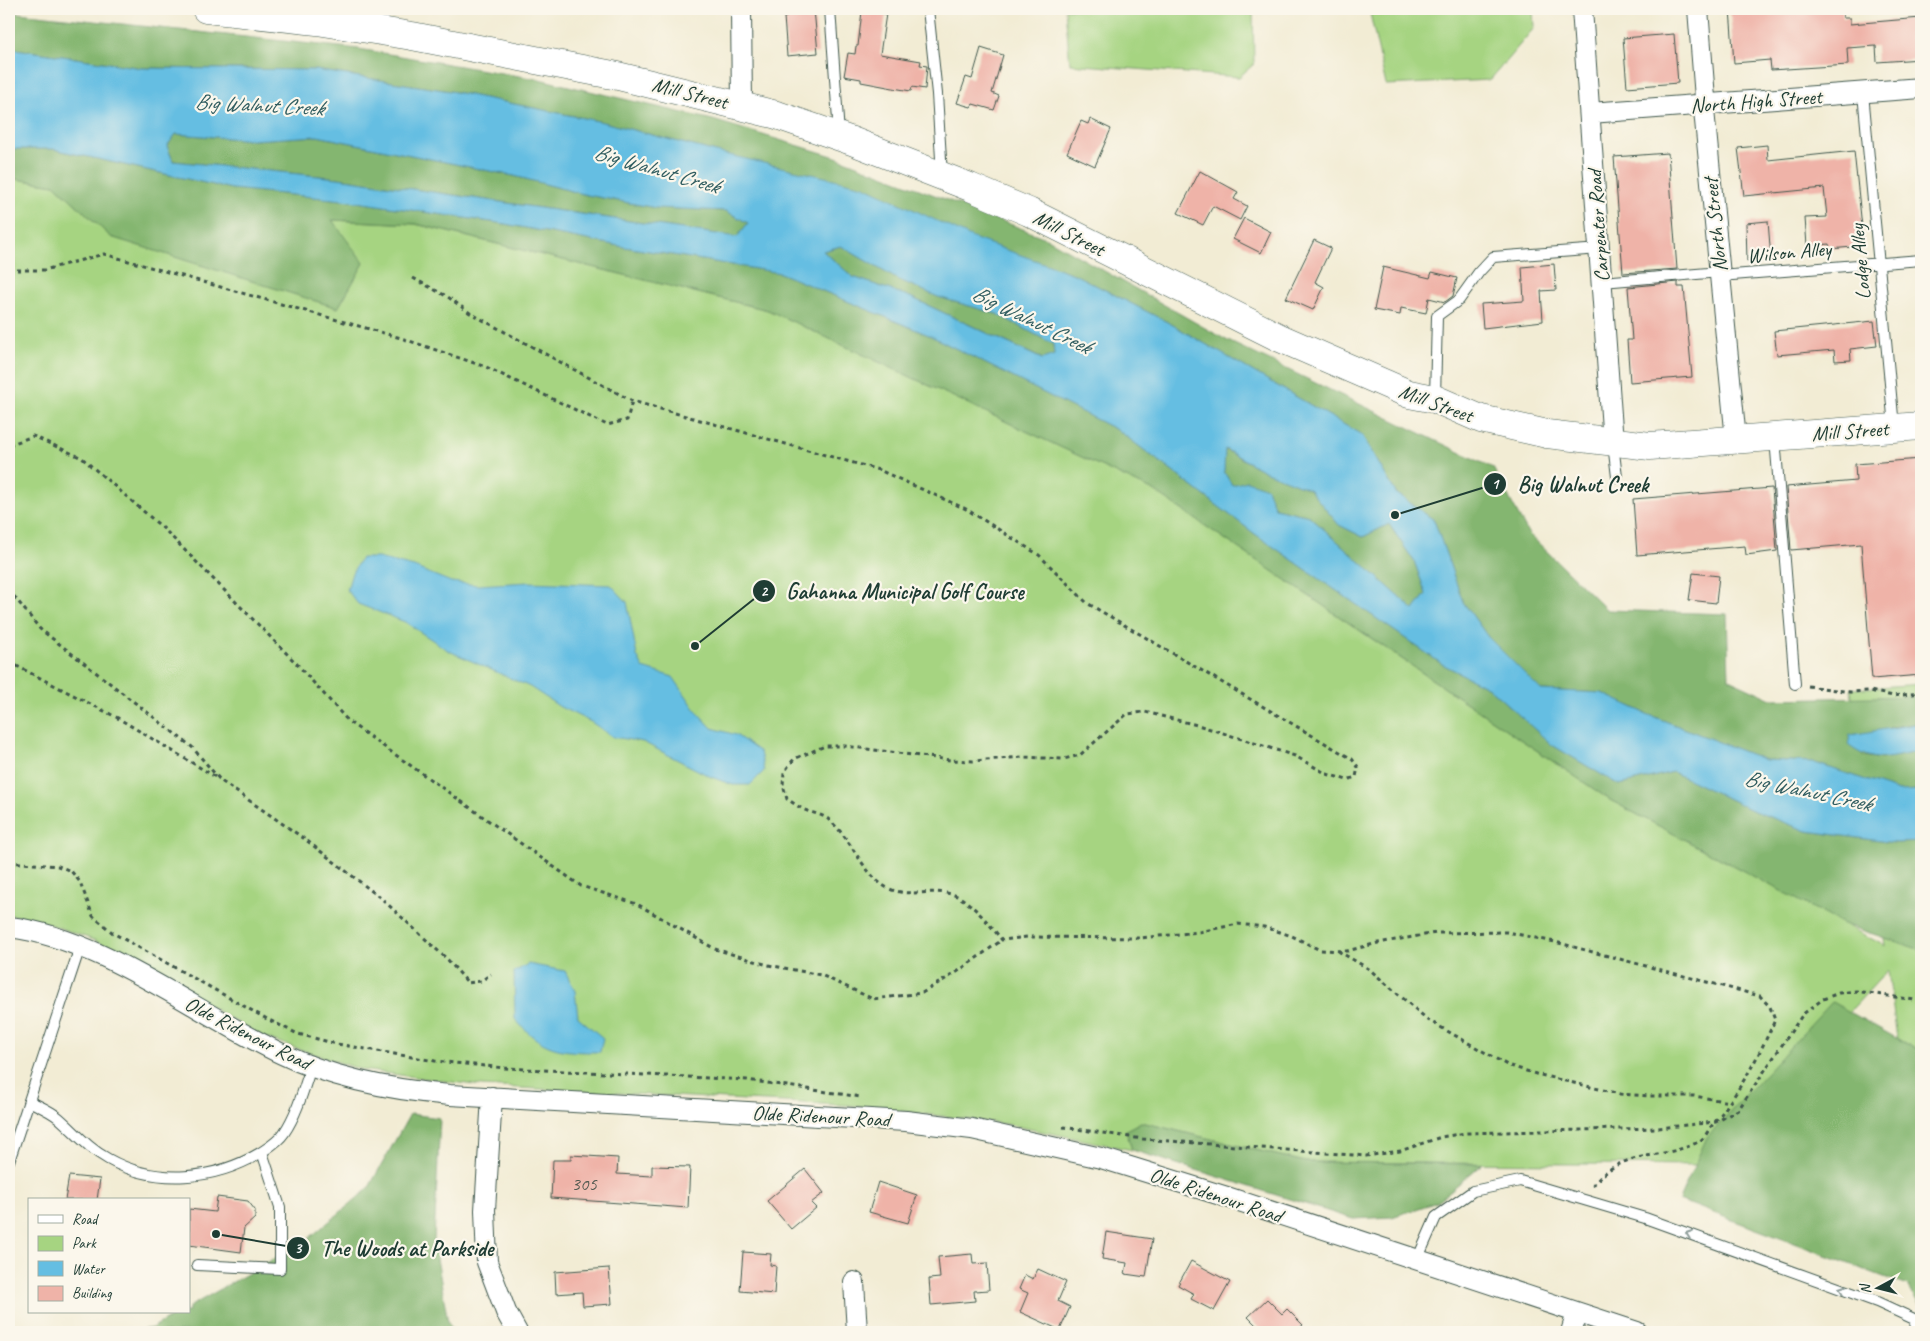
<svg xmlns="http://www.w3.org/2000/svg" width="1930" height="1341" font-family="Caveat,sans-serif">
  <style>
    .green { fill: #a6d481; stroke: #62885a }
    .forest { fill: #84b66f; stroke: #527a52 }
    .water { fill: #65bee2; stroke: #427e8b; fill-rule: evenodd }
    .building { fill: #efb3a8 }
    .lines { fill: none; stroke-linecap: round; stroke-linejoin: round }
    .lane-casing { stroke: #3f574c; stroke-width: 12 }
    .street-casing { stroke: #3f574c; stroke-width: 22 }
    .highway-casing { stroke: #3f574c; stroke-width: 29 }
    .path { stroke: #3f574c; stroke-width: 3; stroke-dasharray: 4 4; stroke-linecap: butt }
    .lane { stroke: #fff; stroke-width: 10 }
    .street { stroke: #fff; stroke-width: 20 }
    .highway { stroke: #fff; stroke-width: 28 }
    .oneway { stroke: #8f9e9a }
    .labels { text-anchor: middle; stroke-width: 4.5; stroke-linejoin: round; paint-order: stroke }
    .number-label { font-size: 19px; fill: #535a51 }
    .street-label { font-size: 21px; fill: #1f3d34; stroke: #fbf7ec }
    .water-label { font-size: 22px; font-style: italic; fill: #305d60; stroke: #fbf7ec }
    .leader { fill: none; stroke: #1f3d34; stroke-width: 2 }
    .callout-dot { fill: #1f3d34; stroke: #fbf7ec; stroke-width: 2 }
    .mark-label { font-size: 15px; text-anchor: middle; font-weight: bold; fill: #fff }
    .callout-label { font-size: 22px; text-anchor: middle; font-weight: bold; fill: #1f3d34; stroke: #fbf7ec; stroke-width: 4.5; stroke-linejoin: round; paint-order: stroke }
  </style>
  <rect width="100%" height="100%" fill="#fbf7ec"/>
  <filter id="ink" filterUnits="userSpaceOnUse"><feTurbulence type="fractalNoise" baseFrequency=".02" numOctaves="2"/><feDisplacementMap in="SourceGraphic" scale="10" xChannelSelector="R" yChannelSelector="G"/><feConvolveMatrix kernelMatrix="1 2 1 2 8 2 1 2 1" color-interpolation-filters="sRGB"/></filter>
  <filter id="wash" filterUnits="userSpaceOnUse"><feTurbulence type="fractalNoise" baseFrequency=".0096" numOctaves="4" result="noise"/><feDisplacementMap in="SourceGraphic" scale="20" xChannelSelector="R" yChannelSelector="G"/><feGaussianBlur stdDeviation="1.12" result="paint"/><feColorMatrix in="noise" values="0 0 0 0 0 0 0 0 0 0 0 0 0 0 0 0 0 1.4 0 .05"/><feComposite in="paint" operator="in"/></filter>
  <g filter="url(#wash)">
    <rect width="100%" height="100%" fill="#f2ecd4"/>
    <!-- green -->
    <path class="green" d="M1065 9H1253L1254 64 1239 77 1070 64Z
      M1369 9H1533L1534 28 1490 80 1386 85Z
      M9 178 55 185 111 237 338 308 364 263 331 220 415 224 768 310 1154 491 1610 800 1885 946 1851 689 1921 684V1221L1888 970 1708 1165 1305 1162 1141 1122 1126 1130 1132 1150 1005 1124 860 1106 482 1086 362 1070 263 1037 94 940 31 918 9 915Z"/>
    <!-- forest -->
    <path class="forest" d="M9 12 359 49 543 80 713 120 836 157 1046 238 1228 341 1493 468 1528 533 1607 610 1727 614 1729 679 1772 699 1921 696V723L1890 727 1862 756 1882 759 1921 751V790L1899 791 1812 762 1765 760 1647 714 1602 693 1541 690 1488 637 1463 602 1434 520 1396 493 1362 435 1171 324 1074 274 720 153 603 122 450 91 315 70 142 68 9 48Z
      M176 134 253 140 317 136 514 176 587 195 656 208 726 211 748 223 738 237 338 178 173 161 167 146Z
      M9 149H53L232 189 343 200 505 224 619 246 780 273 931 336 1119 431 1255 534 1442 664 1489 688 1552 745 1619 785 1673 772 1754 811 1807 831 1895 843 1921 842V950L1843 924 1610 800 1154 491 768 310 416 224 332 220 364 263 338 308 111 237 55 185 9 178Z
      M841 246 895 278 938 297 997 314 1053 344 1054 356 1043 359 908 296 853 277 823 251Z
      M1224 449 1264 471 1309 489 1339 525 1363 537 1389 524 1414 561 1426 594 1414 610 1309 516 1275 508 1232 485 1224 472Z
      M1832 1002 1921 1052V1308L1908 1286 1679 1200 1707 1137Z
      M410 1114 440 1118 434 1241 448 1322 454 1332H122L152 1328 179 1312H189V1307L307 1240 368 1189Z
      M1141 1122 1305 1162 1482 1164 1437 1202 1392 1217 1353 1219 1132 1150 1126 1130Z"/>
    <!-- water -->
    <path class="water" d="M9 48 142 68 315 70 450 91 603 122 720 153 864 186 973 238 1074 274 1171 324 1362 435 1396 493 1434 520 1463 602 1488 637 1541 690 1602 693 1647 714 1765 760 1812 762 1899 791 1921 790V842L1895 843 1807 831 1754 811 1673 772 1619 785 1552 745 1489 688 1442 664 1255 534 1119 431 931 336 780 273 619 246 505 224 343 200 232 189 53 149H9ZM176 134 253 140 317 136 514 176 587 195 656 208 726 211 748 223 737 237 338 178 173 161 167 146ZM841 246 895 278 938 297 997 314 1053 344 1054 355 1042 359 908 296 853 277 823 251ZM1225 449 1264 471 1309 489 1339 525 1363 537 1389 524 1414 561 1426 594 1414 610 1309 516 1275 508 1267 488 1247 481 1232 485 1224 472Z
      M361 558H378L414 567 451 582 478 585 529 582 611 585 627 602 637 656 643 668 673 677 698 713 712 728 736 735 760 752 764 771 750 785H733L711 777 643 742 613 737 591 722 560 707 530 687 449 651 405 622 358 604 347 590 352 573Z
      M1921 723V751C1891 757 1875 766 1848 745L1850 735Z
      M528 964 565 971 575 991 578 1017 603 1038 600 1052C559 1052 543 1051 515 1019L514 972Z"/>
    <g id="blocks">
      <!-- building -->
      <path class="building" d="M786 9H814L818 53 787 56 784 17H787Z
        M1730 9H1761V12L1842 9 1843 18H1850V24L1921 18V59L1877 62 1876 46 1847 48 1848 65 1771 70 1770 60 1734 63Z
        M862 11 886 14 880 54 921 61 920 65 927 66 925 89 912 87 911 91 893 88 861 82V79L844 76 848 53 855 54 856 46H858Z
        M1674 34 1678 83 1627 87 1623 38Z
        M981 48 1003 55 992 93 999 96 994 110 973 104 971 107 957 103 966 77 972 79Z
        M1090 119 1111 129 1095 166 1067 153 1081 121 1088 124Z
        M1767 145 1768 160 1854 151 1864 246 1830 249 1829 244 1807 246 1805 218 1827 217 1824 188 1744 196 1738 148Z
        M1668 153 1677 269 1623 273 1614 157Z
        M1200 171 1238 192 1234 199 1247 206 1240 220 1213 206 1203 225 1178 213Z
        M1244 218 1271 232 1261 253 1233 239Z
        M1768 221 1771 259 1747 261 1746 223Z
        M1314 240 1331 248 1315 282 1324 287 1313 310 1286 298Z
        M1554 264 1556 290 1541 291 1543 321 1483 328 1481 304 1524 301 1522 267Z
        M1383 267 1430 278 1432 272 1457 278 1453 296 1445 302 1429 298 1426 313 1401 308 1400 315 1374 310Z
        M1678 282V287H1684L1692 377 1630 382 1627 340H1632L1628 287Z
        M1874 321 1877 346 1850 349 1851 360 1835 361 1834 350 1777 355 1774 331Z
        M1921 459V675L1872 679 1861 544 1791 550 1786 487 1856 481 1855 464Z
        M1772 488 1777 551 1746 555 1745 546 1637 555 1633 499Z
        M1693 573 1719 576 1716 603 1689 600Z
        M571 1155 618 1158 617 1174 652 1176V1166L690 1167 688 1208 551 1198 553 1160H571Z
        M805 1169 824 1193 811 1203 816 1208 791 1229 767 1201Z
        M69 1176 100 1179 97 1200H65Z
        M878 1182 917 1195 908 1223 869 1212Z
        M217 1197 248 1201 255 1210V1218L244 1228 241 1252 189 1245V1209L215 1212Z
        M1106 1232 1152 1239 1146 1277 1125 1274 1127 1263 1102 1259Z
        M743 1252 771 1254 770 1265 776 1266 774 1294 740 1291Z
        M972 1254 973 1264 987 1263 989 1290 974 1291 975 1301 931 1305 929 1279 940 1278 938 1257Z
        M1191 1261 1230 1282 1214 1311 1191 1299 1194 1294 1178 1285Z
        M609 1268 612 1304 583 1306 582 1292 556 1294 555 1272Z
        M1038 1269 1066 1282 1058 1301 1070 1307 1060 1330 1020 1312 1028 1293 1019 1289 1025 1275 1033 1279Z
        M1267 1299 1282 1314 1287 1309 1303 1325 1295 1332H1263L1248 1317Z"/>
    </g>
  </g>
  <g filter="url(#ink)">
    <use href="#blocks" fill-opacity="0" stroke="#3f574c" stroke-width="1"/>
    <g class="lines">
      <defs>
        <path id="lane" d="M830 9 839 134
          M928 9 937 94 942 175
          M1863 93 1894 427
          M1720 276 1921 260
          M1602 282 1720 272
          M1435 398 1437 316 1459 300 1479 272 1493 257 1600 249
          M1775 438 1795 684
          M1613 444 1617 477
          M29 1101C39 1106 51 1111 59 1118 76 1133 88 1148 108 1159 156 1186 215 1180 260 1153 269 1147 278 1142 284 1133 297 1114 304 1088 311 1067
          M9 1161 80 947
          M1417 1260 1436 1217 1473 1191 1520 1181 1645 1218 1877 1302 1914 1319 1918 1332
          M197 1265 280 1269V1207L262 1152"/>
        <path id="street" d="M741 9 742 106
          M1582 9 1613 443
          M1698 9 1705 98 1704 110 1736 440
          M1590 113 1921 88
          M9 927C103 938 197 1014 282 1054 334 1079 392 1090 450 1095L906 1121 972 1129 1101 1158 1227 1197 1637 1332
          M492 1097 485 1210 487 1262 506 1312 517 1332
          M854 1282 857 1332
          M1571 1332 1577 1313"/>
        <path id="highway" d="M206 9 317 21 412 36 618 76 777 115 852 141 970 187 1029 212 1280 338 1409 394 1435 399 1481 419 1547 434 1650 446 1921 426"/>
      </defs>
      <!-- lane casing -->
      <use href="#lane" class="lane-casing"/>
      <!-- street casing -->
      <use href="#street" class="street-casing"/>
      <!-- highway casing -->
      <use href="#highway" class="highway-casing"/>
      <!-- path -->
      <path class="path" d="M9 270H44L104 254 401 338 486 367 607 425 627 420 632 401
        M413 278 448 297 470 313 632 401 879 470 966 509 1039 555 1087 603 1352 759 1358 767 1356 777 1347 780 1327 774 1295 756 1201 726 1145 712 1127 714 1080 755 1064 759 1023 757 973 761 950 760 845 746H825L794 759 784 772 783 785 787 799C792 802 797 806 803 809 811 813 821 814 828 819 850 837 859 866 881 884 905 902 935 885 959 897 976 907 990 925 1002 940L1027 937 1140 938 1199 932 1238 924 1264 927 1292 936 1320 950 1347 951 1378 943 1436 933 1507 932 1555 942 1760 996 1770 1007 1775 1020C1758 1058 1737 1096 1710 1128 1707 1133 1703 1140 1698 1142 1659 1162 1621 1147 1592 1187
        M9 445 33 436 82 458 164 529 296 663 349 722 581 886 637 904 715 949 768 965 821 975 873 999 922 993 957 972 1002 940
        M9 590 40 629 192 747 221 781 306 840 382 899 448 960 468 983 481 981 491 974
        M9 662 116 717 219 779
        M1808 686 1850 692 1870 691 1893 696 1921 693
        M9 862 58 866 71 871 80 882 93 916 113 933 267 1019 298 1034 337 1044 435 1061 505 1068 747 1080 861 1097
        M1338 951 1369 969 1428 1020 1507 1065 1536 1074 1620 1094 1650 1096H1694L1730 1102
        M1063 1127 1143 1139 1366 1156 1400 1151 1441 1137 1466 1133 1658 1128 1716 1122 1738 1110 1803 1014 1823 999 1839 993 1856 991 1921 1001"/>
      <!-- lane -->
      <use href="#lane" class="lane"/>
      <!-- street -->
      <use href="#street" class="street"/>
      <!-- highway -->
      <use href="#highway" class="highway"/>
    </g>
    <!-- one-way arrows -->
    <defs><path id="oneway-chevron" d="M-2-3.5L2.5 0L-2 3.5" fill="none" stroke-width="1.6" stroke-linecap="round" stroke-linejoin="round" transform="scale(1.25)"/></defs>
    <g class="oneway">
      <use href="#oneway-chevron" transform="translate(1689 1234) rotate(-160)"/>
      <use href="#oneway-chevron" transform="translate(1842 1289) rotate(-160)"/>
    </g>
  </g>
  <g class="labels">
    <!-- number labels -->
    <g class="number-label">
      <text x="584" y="1190">305</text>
    </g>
    <!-- street labels -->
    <g class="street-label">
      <text transform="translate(690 93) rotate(14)" y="7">Mill Street</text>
      <text transform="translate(1756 101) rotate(-4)" y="7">North High Street</text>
      <text transform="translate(1715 225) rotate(-96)" y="7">North Street</text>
      <text transform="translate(1598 226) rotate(-94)" y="7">Carpenter Road</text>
      <text transform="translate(1069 233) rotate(27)" y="7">Mill Street</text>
      <text transform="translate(1789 252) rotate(-5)" y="7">Wilson Alley</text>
      <text transform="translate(1860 262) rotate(-95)" y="7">Lodge Alley</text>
      <text transform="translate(1436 403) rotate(20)" y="7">Mill Street</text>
      <text transform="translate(1850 431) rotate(-4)" y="7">Mill Street</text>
      <text transform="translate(248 1033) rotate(27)" y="7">Olde Ridenour Road</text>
      <text transform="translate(821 1116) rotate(3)" y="7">Olde Ridenour Road</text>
      <text transform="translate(1216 1195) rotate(18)" y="7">Olde Ridenour Road</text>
    </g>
    <!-- water labels -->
    <g class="water-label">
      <text transform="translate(259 104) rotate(3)" y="8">Big Walnut Creek</text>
      <text transform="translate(657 168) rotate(16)" y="8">Big Walnut Creek</text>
      <text transform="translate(1032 319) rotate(26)" y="8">Big Walnut Creek</text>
      <text transform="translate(1808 790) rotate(12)" y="8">Big Walnut Creek</text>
    </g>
  </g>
  <!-- callouts -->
  <path class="leader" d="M1395 515L1495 484M695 646L764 591M216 1234L298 1248"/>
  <g class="callout-dot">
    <circle cx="1395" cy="515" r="5"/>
    <circle cx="695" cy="646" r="5"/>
    <circle cx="216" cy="1234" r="5"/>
    <circle cx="1495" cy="484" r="12"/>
    <circle cx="764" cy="591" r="12"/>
    <circle cx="298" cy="1248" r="12"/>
  </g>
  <g class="mark-label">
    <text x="1495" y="489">1</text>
    <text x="764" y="596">2</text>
    <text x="298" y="1253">3</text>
  </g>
  <g class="callout-label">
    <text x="1583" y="492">Big Walnut Creek</text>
    <text x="905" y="599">Gahanna Municipal Golf Course</text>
    <text x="407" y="1256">The Woods at Parkside</text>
  </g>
  <!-- margin -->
  <rect width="1930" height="1341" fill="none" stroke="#fbf7ec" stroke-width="30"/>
  <!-- legend -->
  <rect x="28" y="1198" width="162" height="115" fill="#fbf7ec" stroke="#a3ada2"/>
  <rect x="38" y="1215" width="25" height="8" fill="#ffffff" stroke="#a3ada2"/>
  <text x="72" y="1224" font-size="15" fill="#1f3d34">Road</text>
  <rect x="38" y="1236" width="25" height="15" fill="#a6d481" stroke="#a3ada2"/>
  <text x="72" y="1248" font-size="15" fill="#1f3d34">Park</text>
  <rect x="38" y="1261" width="25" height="15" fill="#65bee2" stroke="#a3ada2"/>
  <text x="72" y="1274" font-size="15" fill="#1f3d34">Water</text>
  <rect x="38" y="1286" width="25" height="15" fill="#efb3a8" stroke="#a3ada2"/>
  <text x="72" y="1298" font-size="15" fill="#1f3d34">Building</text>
  <!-- north arrow -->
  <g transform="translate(1878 1288) rotate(263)" stroke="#fbf7ec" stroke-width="4" paint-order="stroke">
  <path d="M0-4L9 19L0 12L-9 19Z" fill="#1f3d34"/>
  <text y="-8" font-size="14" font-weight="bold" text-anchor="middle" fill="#1f3d34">N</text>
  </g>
</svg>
